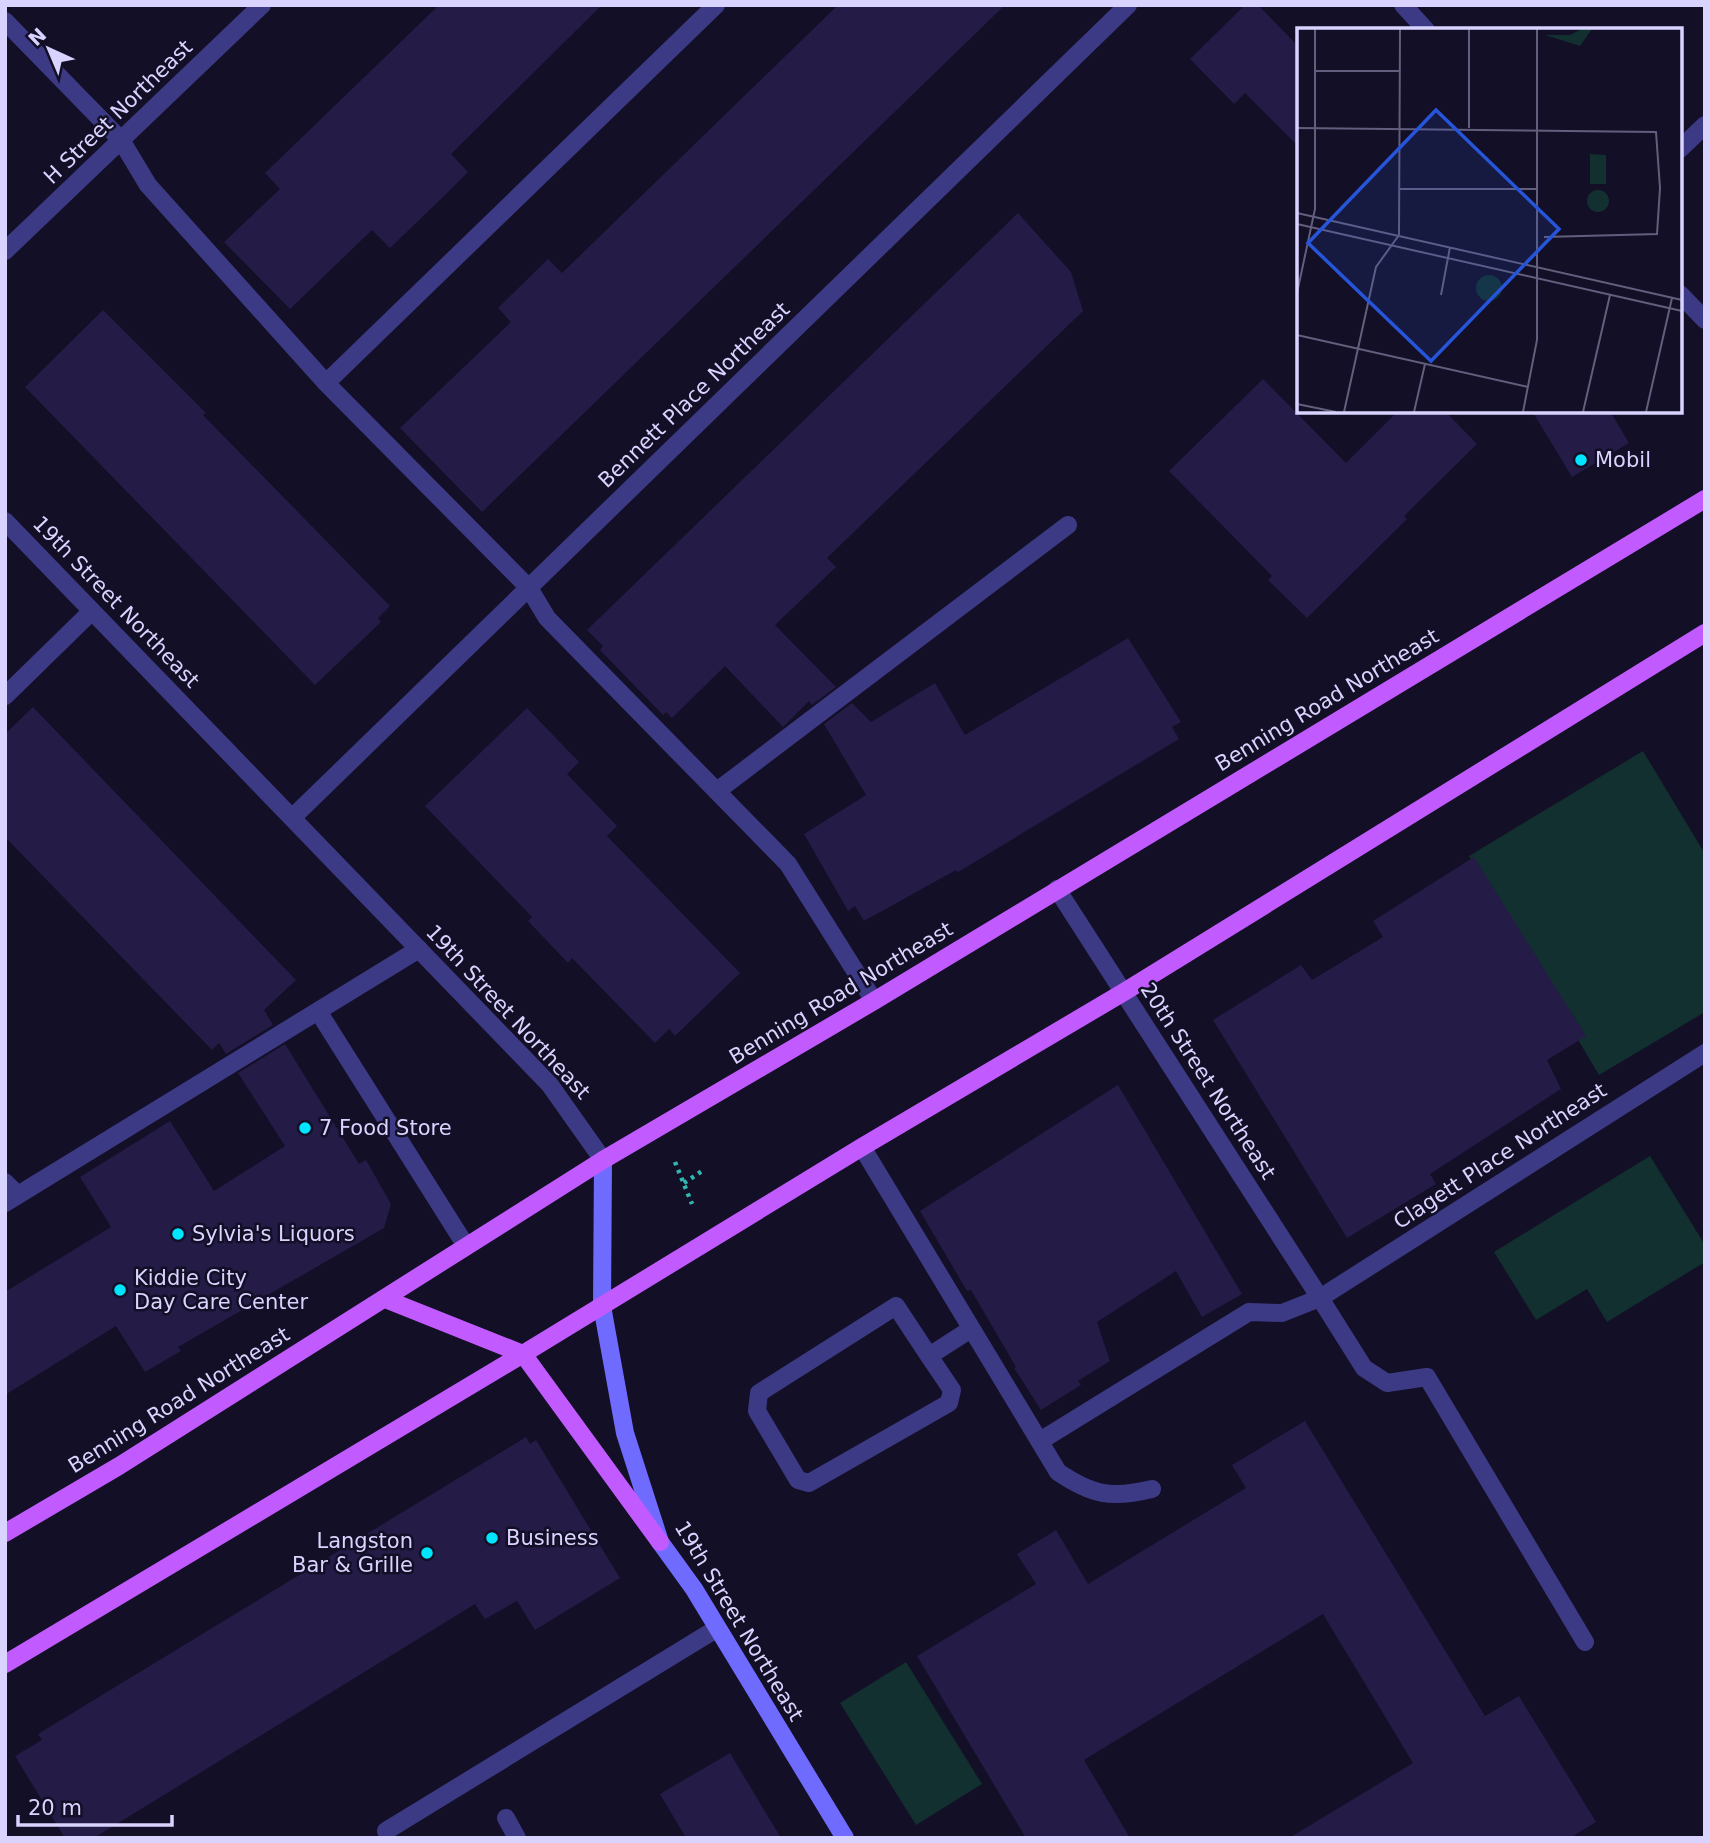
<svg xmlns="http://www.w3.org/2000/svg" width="1710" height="1843" font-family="'DejaVu Sans',sans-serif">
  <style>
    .green { fill: #12302f }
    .building { fill: #241b47 }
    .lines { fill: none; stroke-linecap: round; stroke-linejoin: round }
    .path { stroke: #2fb8b0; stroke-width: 4.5; stroke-dasharray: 3.5 5; stroke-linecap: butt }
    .lane { stroke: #3d3a85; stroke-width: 18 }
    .street { stroke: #3d3a85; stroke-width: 18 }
    .secondary { stroke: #6f6bff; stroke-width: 18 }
    .primary { stroke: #c25bff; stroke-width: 18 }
    .poi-dot { fill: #00e5ff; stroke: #130f26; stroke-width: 2.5 }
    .labels { text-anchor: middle; stroke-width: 5; stroke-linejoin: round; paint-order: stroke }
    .street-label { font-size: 21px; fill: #d9d4ff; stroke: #130f26 }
    .poi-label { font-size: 21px; fill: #d9d4ff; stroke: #130f26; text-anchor: start }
    .inset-road { fill: none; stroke: #625e7d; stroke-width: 2 }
    .view { fill: #2655da; fill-opacity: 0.15; stroke: #2655da; stroke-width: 3.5 }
    .inset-edge { fill: none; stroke: #d9d4ff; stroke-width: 3.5 }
  </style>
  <rect width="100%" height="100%" fill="#130f26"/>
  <!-- green -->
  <path class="green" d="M1643 751 1705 854V1012L1599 1075 1469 856Z
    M1650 1156 1705 1245V1262L1607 1322 1587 1289 1536 1320 1494 1252Z
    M906 1662 982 1784 916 1825 840 1703Z"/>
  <!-- building -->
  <path class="building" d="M439 5H602L451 154 468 172 441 199 390 248 372 230 290 309 224 242 280 189 265 173Z
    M838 5H1005L482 512 400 428 511 322 498 308 548 259 562 273Z
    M1245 5H1258L1299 47V147L1245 93 1234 104 1190 59Z
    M1018 213 1071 272 1083 311 827 558 836 567 775 625 836 687 812 705 809 701 783 727 725 666 672 718 666 712 663 715 600 650 603 646 587 630Z
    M103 310 206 413 203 415 390 606 378 618 381 622 315 685 25 387Z
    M1263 379 1346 463 1398 411H1445L1477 444 1404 516 1407 519 1307 618 1268 580 1272 576 1169 471Z
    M1532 411H1610L1629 443 1572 477Z
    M1128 638 1181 722 1172 727 1179 739 958 872 956 870 864 921 855 906 848 911 804 834 866 795 824 724 852 703 871 722 935 683 965 735Z
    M33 707 296 980 264 1010 273 1025 226 1054 219 1043 212 1050 5 837V734Z
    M527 708 579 762 567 774 617 826 607 836 740 973 675 1036 669 1029 655 1043 572 958 568 963 528 921 532 917 425 806Z
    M1474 857 1586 1036 1547 1060 1561 1089 1430 1174 1436 1184 1347 1238 1213 1020 1301 965 1312 980 1383 937 1373 921Z
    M285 1044 359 1164 366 1160 391 1204 384 1228 178 1347 181 1351 145 1372 116 1326 5 1395V1292L111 1227 80 1177 170 1121 214 1191 285 1146 238 1073Z
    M1118 1085 1242 1294 1202 1317 1176 1271 1097 1322 1110 1361 1078 1381 1081 1385 1041 1410 1014 1368 1016 1367 971 1290 967 1291 920 1211Z
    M1305 1421 1485 1716 1519 1696 1596 1822 1570 1838H1289L1413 1763 1323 1614 1084 1760 1130 1838H1026L917 1656 1036 1584 1017 1554 1056 1530 1088 1584 1246 1488 1232 1465Z
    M526 1437 530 1444 536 1440 620 1578 535 1630 517 1601 485 1619 475 1604 94 1838H65L15 1756 42 1740 38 1734Z
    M730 1753 781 1838H686L660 1794Z"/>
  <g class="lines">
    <!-- path -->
    <path class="path" d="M675 1162 692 1204
      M684 1183 705 1169"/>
    <!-- lane -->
    <path class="lane" d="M5 21 121 140 148 185 326 383 529 588 547 618 788 864 874 1001
      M326 383 716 5
      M5 696 92 611
      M717 791 1068 525
      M318 1011 466 1246
      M862 1147 1058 1472C1092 1495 1111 1499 1152 1489
      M5 1182 18 1195
      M5 1203 419 949
      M1320 1298 1364 1368 1387 1383 1427 1377 1585 1642
      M929 1356 896 1306 759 1393 757 1411 798 1480 809 1483 949 1403 952 1390 929 1356 971 1329
      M1040 1441 1249 1312 1282 1313 1320 1298 1705 1053
      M506 1818 517 1838
      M386 1831 716 1629"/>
    <!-- street -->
    <path class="street" d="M1403 5 1426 30
      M1680 149 1705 125
      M5 251 262 5
      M1680 294 1705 320
      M5 521 550 1085 603 1160
      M293 817 1128 5
      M1057 889 1320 1298"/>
    <!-- secondary -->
    <path class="secondary" d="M603 1160 602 1306 625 1433 660 1542 694 1589 845 1838"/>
    <!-- primary -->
    <path class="primary" d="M385 1299 523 1354 660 1542
      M5 1533 119 1466 603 1160 874 1001 1705 499
      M5 1664 523 1354 862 1147 1124 992 1705 633"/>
  </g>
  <!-- markers -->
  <g class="poi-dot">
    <circle cx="1581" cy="460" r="7"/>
    <circle cx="305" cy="1128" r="7"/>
    <circle cx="178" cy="1234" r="7"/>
    <circle cx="120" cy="1290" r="7"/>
    <circle cx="492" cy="1538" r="7"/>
    <circle cx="427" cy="1553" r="7"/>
  </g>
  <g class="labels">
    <!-- street labels -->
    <g class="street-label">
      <text transform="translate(118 112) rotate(-44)" y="7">H Street Northeast</text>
      <text transform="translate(694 395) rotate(-44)" y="7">Bennett Place Northeast</text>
      <text transform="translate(116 602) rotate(46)" y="7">19th Street Northeast</text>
      <text transform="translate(1327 700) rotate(-31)" y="7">Benning Road Northeast</text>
      <text transform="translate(841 993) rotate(-31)" y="7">Benning Road Northeast</text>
      <text transform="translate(508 1012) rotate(47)" y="7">19th Street Northeast</text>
      <text transform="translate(1208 1081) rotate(57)" y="7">20th Street Northeast</text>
      <text transform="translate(1500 1156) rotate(-33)" y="7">Clagett Place Northeast</text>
      <text transform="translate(179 1400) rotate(-32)" y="7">Benning Road Northeast</text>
      <text transform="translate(739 1621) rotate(59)" y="7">19th Street Northeast</text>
    </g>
    <!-- poi labels -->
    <g class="poi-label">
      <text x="1595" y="467">Mobil</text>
      <text x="319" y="1135">7 Food Store</text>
      <text x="192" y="1241">Sylvia's Liquors</text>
      <text x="134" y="1285">Kiddie City<tspan x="134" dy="24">Day Care Center</tspan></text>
      <text x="506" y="1545">Business</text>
      <text x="413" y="1548" text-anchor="end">Langston<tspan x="413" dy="24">Bar &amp; Grille</tspan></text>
    </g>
  </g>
  <!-- overview -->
  <g transform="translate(1297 28)">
    <rect width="385" height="385" fill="#130f26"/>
    <path d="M285 1H295L283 18 248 7H273ZM293 126 309 127V156H293ZM290 173a11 11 0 1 1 22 0a11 11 0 1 1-22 0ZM179 260a13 13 0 1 1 26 0a13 13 0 1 1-26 0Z" fill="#12302f"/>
    <path class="inset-road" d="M18 43H103M0 100 359 104 363 160 360 206 247 209M172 100V1M103 161H240M0 185 385 272M0 196 385 283M102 207 103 1M0 265 18 181V1M144 267 153 219M0 307 231 359M0 376 39 384M47 384 79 239 102 207M117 384 128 336M226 384 240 312V1M286 384 313 267M349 384 375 270"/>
    <path class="view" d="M139 82 262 201 134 333 11 215Z"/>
    <rect width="385" height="385" class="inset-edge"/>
  </g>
  <!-- border -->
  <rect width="1710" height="1843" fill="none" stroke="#d9d4ff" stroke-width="14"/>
  <!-- north arrow -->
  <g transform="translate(49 49) rotate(316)" stroke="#130f26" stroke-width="5" paint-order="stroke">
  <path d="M0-5L12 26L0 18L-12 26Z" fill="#d9d4ff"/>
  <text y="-10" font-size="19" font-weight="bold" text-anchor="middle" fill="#d9d4ff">N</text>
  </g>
  <!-- scale -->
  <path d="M18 1815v10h154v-10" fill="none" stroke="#d9d4ff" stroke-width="3.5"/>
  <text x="28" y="1815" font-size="21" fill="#d9d4ff" stroke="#130f26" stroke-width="5" paint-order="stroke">20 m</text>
</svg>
